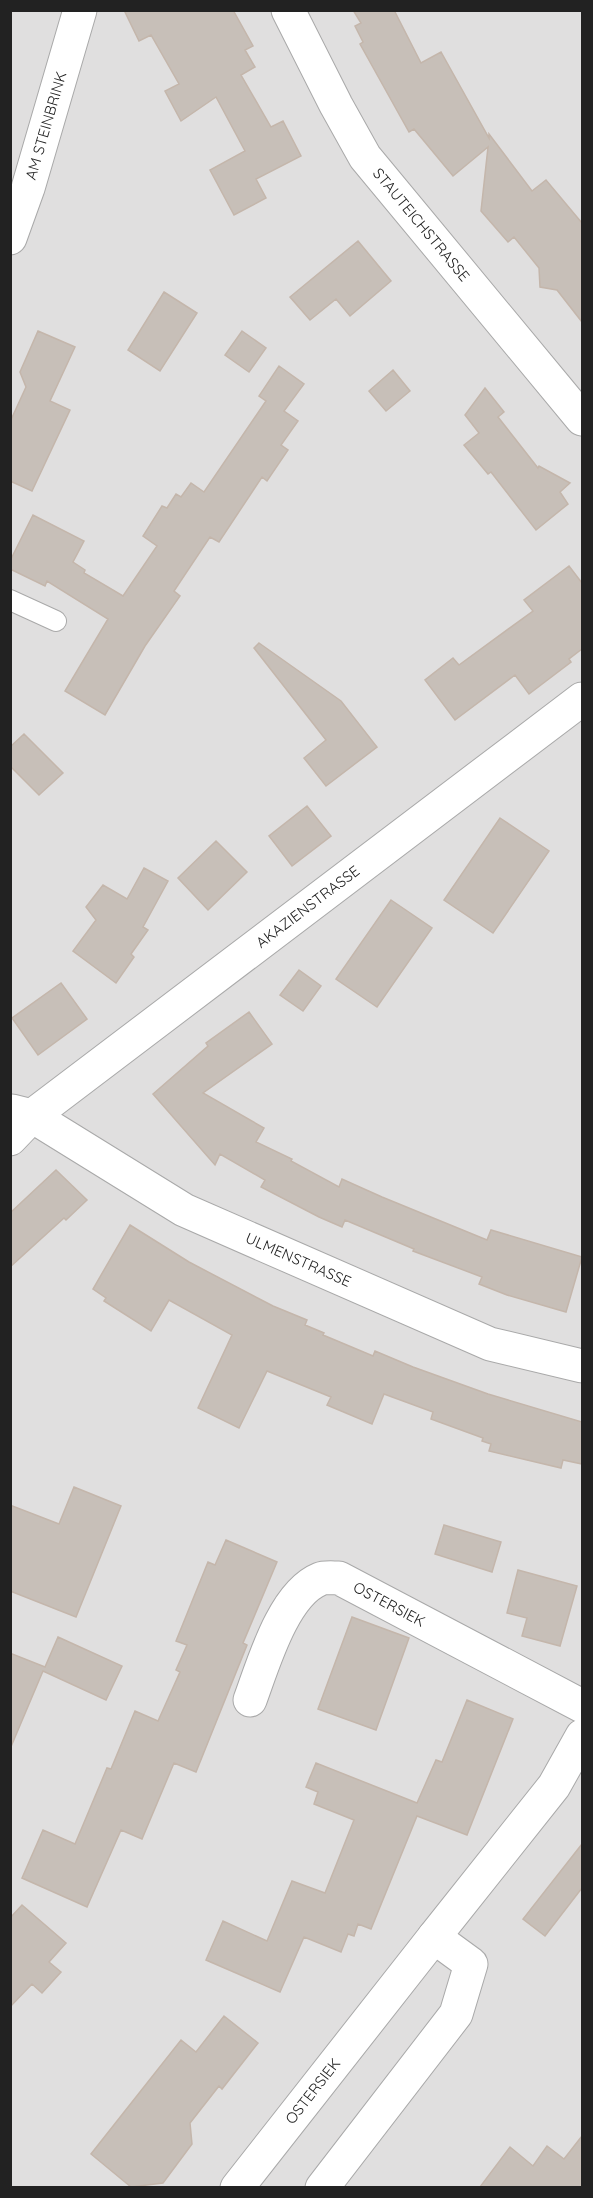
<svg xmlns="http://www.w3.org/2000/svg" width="593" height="2198" font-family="Quicksand,sans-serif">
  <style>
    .residential { fill: #e0dfdf }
    .building { fill: #c7bfb8; stroke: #c4b6ab; stroke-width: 1.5 }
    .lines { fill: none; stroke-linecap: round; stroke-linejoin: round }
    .lane-casing { stroke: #a9a9a9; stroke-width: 22 }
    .street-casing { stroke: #a9a9a9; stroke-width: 35 }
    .lane { stroke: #fff; stroke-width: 20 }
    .street { stroke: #fff; stroke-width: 33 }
    .labels { text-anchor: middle; stroke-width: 4.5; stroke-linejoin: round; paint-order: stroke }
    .street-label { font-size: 15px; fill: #222; stroke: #fff }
  </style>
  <rect width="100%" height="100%" fill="#f2efe9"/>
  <!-- residential -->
  <path class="residential" d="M11 11H582V2187H11Z"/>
  <!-- building -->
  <path class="building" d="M124 10H233L253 46 245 50 255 67 241 75 271 127 283 121 301 156 256 179 266 198 234 215 210 170 245 151 216 97 181 121 165 91 179 84 151 35 139 41Z
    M353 10H394L421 63 441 52 489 138V134L532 191 546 180 582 223V322L557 290 540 287 539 268 514 237 508 242 481 211 488 147 453 176 414 129 409 132 360 44 363 42 355 26 361 23Z
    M358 241 391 281 350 316 336 299 310 320 290 297Z
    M164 292 197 313 160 371 128 350Z
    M38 331 75 347 50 401 70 410 32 491 10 481V422L26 387 20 372Z
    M242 331 266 348 249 372 225 355Z
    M279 366 304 384 284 411 298 421 281 445 288 450 267 481 262 477 219 542 210 537 174 591 180 596 145 646 105 715 65 691 108 619 47 581 45 586 10 569V561L33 515 84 541 73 562 85 570 84 573 123 596 157 546 143 536 162 506 167 508 176 494 181 497 191 483 204 492 266 401 259 396Z
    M393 370 410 391 386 411 369 391Z
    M485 388 504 412 498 417 538 468 539 466 570 483 560 492 568 504 536 530 491 472 488 474 464 445 479 433 465 415Z
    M569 566 582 583V649L569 659 571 662 529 694 515 675 455 720 425 680 453 658 459 665 533 611 524 600Z
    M259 643 341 701 377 747 326 786 304 758 326 740 254 648Z
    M24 734 63 773 39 795 10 766V747Z
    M307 806 331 836 292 866 269 836Z
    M500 818 549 851 493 933 444 900Z
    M216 841 247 872 208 910 178 878Z
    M144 868 168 881 143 927 148 930 131 954 134 957 116 983 73 951 96 920 86 907 103 885 127 899Z
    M391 900 432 928 377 1007 336 979Z
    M299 970 321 986 303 1011 280 995Z
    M61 983 87 1019 38 1055 12 1018Z
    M249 1012 272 1044 203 1093 264 1128 256 1142 292 1159 291 1161 339 1187 342 1179 382 1197 487 1240 491 1230 582 1257 566 1312 507 1295 479 1284 482 1277 413 1251 414 1249 345 1220 342 1227 319 1217 261 1187 265 1180 220 1154 215 1165 153 1094 208 1046 206 1043Z
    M56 1170 87 1200 66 1220 64 1218 10 1267V1213Z
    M130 1225 189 1262 273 1306 307 1320 305 1325 324 1333 323 1335 373 1356 375 1351 413 1367 488 1394 582 1422V1464L563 1460 561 1468 489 1451 491 1444 482 1441 483 1438 431 1419 433 1412 384 1394 372 1424 327 1405 331 1397 267 1371 239 1428 198 1408 232 1335 169 1300 151 1331 104 1301 106 1298 93 1289Z
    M74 1487 121 1506 76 1617 10 1591V1505L59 1524Z
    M444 1525 501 1542 492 1572 435 1554Z
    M226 1540 277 1562 243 1643 247 1645 196 1772 174 1763 142 1839 121 1830 87 1907 22 1878 43 1830 75 1844 107 1768 111 1769 135 1711 158 1721 180 1672 176 1670 187 1645 176 1641 208 1562 215 1565Z
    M518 1570 577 1586 560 1646 522 1636 527 1618 507 1613Z
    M352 1617 409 1638 376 1730 318 1709Z
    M58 1637 122 1666 106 1700 43 1671 10 1749V1653L45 1667Z
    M467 1700 513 1719 467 1835 417 1816 371 1929 358 1924 354 1936 348 1934 341 1952 304 1937 280 1992 206 1960 223 1921 267 1941 292 1881 325 1893 354 1820 314 1804 318 1792 306 1787 316 1763 417 1803 436 1760 442 1762Z
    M582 1844V1888L545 1936 523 1919Z
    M22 1905 66 1943 49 1962 61 1972 42 1993 32 1984 10 2007V1918Z
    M224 2016 258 2043 222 2089 219 2086 190 2123 192 2144 163 2183 131 2187 91 2154 181 2040 196 2052Z
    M582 2136V2187H480L510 2147 533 2166 547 2146 564 2159Z"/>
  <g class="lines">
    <defs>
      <path id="lane" d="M10 600 56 621"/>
      <g id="street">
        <path id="s1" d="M288 10 336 105 365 157 582 419"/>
        <path id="s2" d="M10 238 28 188 80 10"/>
        <path id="s3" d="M12 1111 32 1116 184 1210 490 1344 582 1366"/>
        <path id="s4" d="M10 1139 32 1116 582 699"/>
        <path id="s5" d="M250 1700C263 1665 283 1594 320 1579 325 1577 333 1578 339 1578L582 1706"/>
        <path d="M434 1937 554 1786 582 1736"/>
        <path id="s6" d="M237 2188 434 1937 471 1964 456 2014 322 2188"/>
      </g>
    </defs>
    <!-- lane casing -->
    <use href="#lane" class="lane-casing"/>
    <!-- street casing -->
    <use href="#street" class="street-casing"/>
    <!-- lane -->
    <use href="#lane" class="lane"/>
    <!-- street -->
    <use href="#street" class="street"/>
  </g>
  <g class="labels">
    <!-- street labels -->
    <g class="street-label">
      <text dy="5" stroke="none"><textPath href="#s2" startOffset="118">AM STEINBRINK</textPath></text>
      <text dy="5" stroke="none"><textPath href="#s1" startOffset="254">STAUTEICHSTRASSE</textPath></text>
      <text dy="5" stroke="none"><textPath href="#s4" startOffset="378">AKAZIENSTRASSE</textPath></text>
      <text dy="5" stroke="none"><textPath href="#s3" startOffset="324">ULMENSTRASSE</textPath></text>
      <text dy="5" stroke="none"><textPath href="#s5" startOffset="219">OSTERSIEK</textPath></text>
      <text dy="5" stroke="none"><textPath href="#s6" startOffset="123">OSTERSIEK</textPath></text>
    </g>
  </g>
  <!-- border -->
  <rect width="593" height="2198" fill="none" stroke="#222222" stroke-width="24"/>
</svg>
